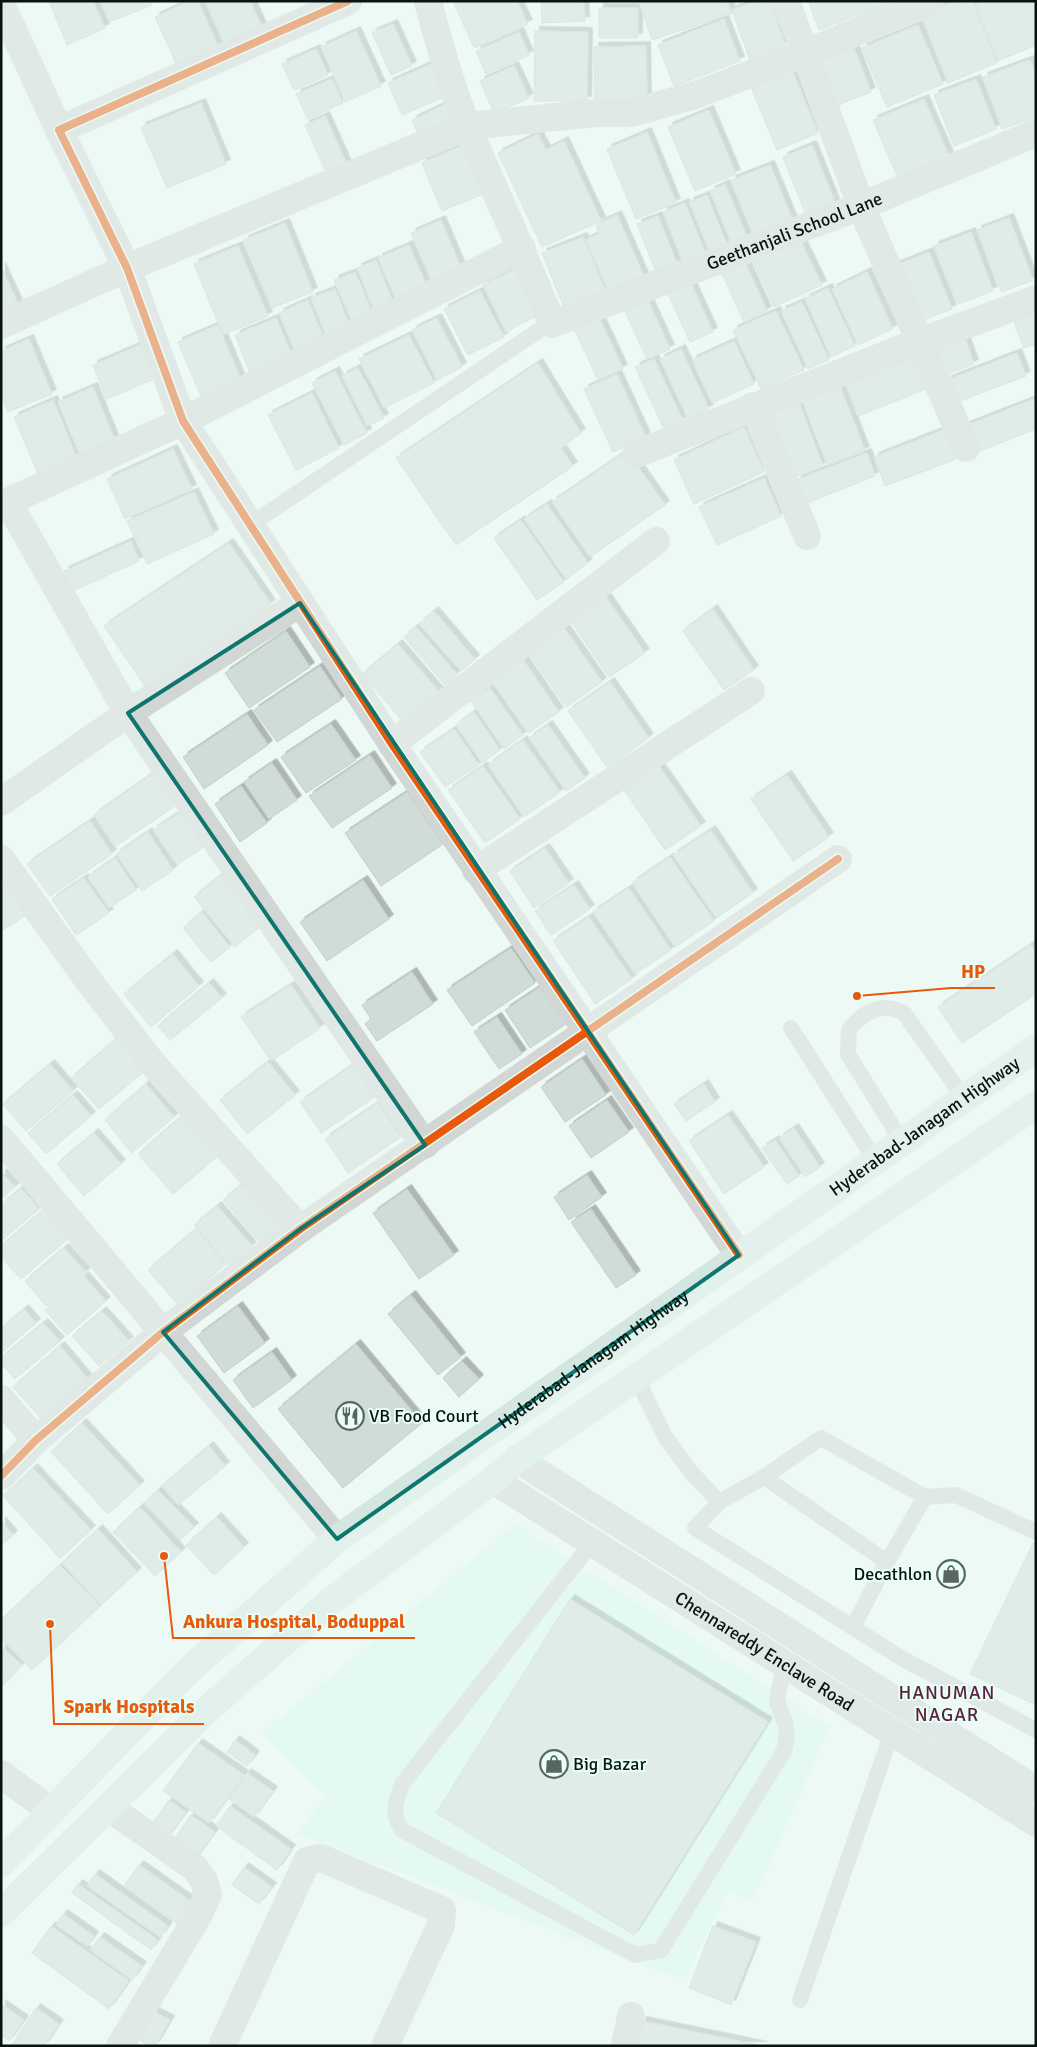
<svg xmlns="http://www.w3.org/2000/svg" width="1037" height="2047" font-family="Signika,sans-serif">
  <style>
    .built { fill: #d9faed }
    .building { fill: #d0dcd7; stroke: #c2cfca; filter: url(#shadow) }
    .lines { fill: none; stroke-linecap: round; stroke-linejoin: round }
    .lane { stroke: #d2d6d4; stroke-width: 16 }
    .street { stroke: #d2d6d4; stroke-width: 28 }
    .highway { stroke: #d4e6e0; stroke-width: 28 }
    .cycleway-casing { stroke: #e7fff5; stroke-width: 11 }
    .cycleway { stroke: #e8590c; stroke-width: 8 }
    .marked { fill: none; stroke: #0f766e; stroke-width: 4; stroke-linejoin: round }
    .labels { text-anchor: middle; stroke-width: 4; stroke-linejoin: round; paint-order: stroke }
    .street-label { font-size: 18px; fill: #071510; stroke: #e7fff5 }
    .poi-label { font-size: 18px; fill: #071510; stroke: #e7fff5; text-anchor: start }
    .neighbourhood-label { font-size: 19px; letter-spacing: 1px; fill: #5d1e41; stroke: #e7fff5 }
    .leader { fill: none; stroke: #e8590c; stroke-width: 2 }
    .callout-dot { fill: #e8590c; stroke: #e7fff5; stroke-width: 2 }
    .callout-label { font-size: 19px; text-anchor: middle; font-weight: bold; fill: #e8590c; stroke: #e7fff5; stroke-width: 4; stroke-linejoin: round; paint-order: stroke }
  </style>
  <defs>
    <filter id="shadow"><feDropShadow dx="4.5" dy="-4.5" stdDeviation="0" flood-color="#0004"/></filter>
  </defs>
  <rect width="100%" height="100%" fill="#edf9f4"/>
  <!-- built -->
  <path class="built" d="M515 1524 830 1727 753 1900 729 1892 683 1980 298 1834 325 1796 262 1733Z"/>
  <!-- building -->
  <path class="building" d="M49 1H93L105 28 67 45Z
    M101 1H150L152 5 110 22Z
    M189 1H198L221 53 180 72 155 17Z
    M206 1H250L265 33 227 49Z
    M453 1H517L528 24 474 48Z
    M541 1H584L585 21 542 23Z
    M639 1H727L732 13 652 40Z
    M758 1H771L785 46 750 60 732 10Z
    M808 1H888V3L819 30Z
    M955 1H973L997 63 948 83 921 15Z
    M983 1H1036V45L998 61 975 5Z
    M599 8H638V38H599Z
    M724 19 740 61 674 86 658 45Z
    M393 24 412 66 391 75 372 33Z
    M918 25 943 84 887 107 862 48Z
    M356 31 381 86 345 102 321 47Z
    M535 31 588 32 587 101H534Z
    M519 32 529 55 486 74 476 51Z
    M646 46 647 103 595 104 594 47Z
    M854 48 871 92 833 107 816 62Z
    M316 49 328 75 294 90 282 64Z
    M1030 60 1036 76V117L1002 129 983 77Z
    M433 63 447 96 402 115 388 83Z
    M514 66 529 98 494 113 480 81Z
    M791 68 818 133 777 150 750 85Z
    M332 79 343 103 308 119 296 94Z
    M976 79 996 129 954 146 934 95Z
    M924 99 949 156 898 178 873 120Z
    M450 102 460 126 422 143 412 120Z
    M201 103 226 164 167 188 141 127Z
    M709 110 736 174 695 191 668 127Z
    M325 116 348 167 328 176 305 125Z
    M647 132 676 203 636 219 607 149Z
    M538 134 546 150 564 141 601 221 542 247 498 153Z
    M466 144 486 193 442 211 422 163Z
    M812 145 836 205 807 217 783 157Z
    M770 165 793 221 755 237 731 180Z
    M725 184 748 239 732 245 710 191Z
    M707 195 728 247 711 255 689 202Z
    M685 203 707 256 684 265 663 212Z
    M617 215 645 279 610 294 586 240 599 234 596 225Z
    M658 216 679 269 658 277 637 224Z
    M1009 218 1033 280 1002 292 977 230Z
    M441 220 462 270 432 282 411 233Z
    M285 223 313 292 272 308 244 240Z
    M971 232 993 291 958 304 934 246Z
    M797 233 822 285 774 307 750 255Z
    M583 237 609 299 567 315 542 253Z
    M409 245 428 289 397 302 378 258Z
    M238 246 268 316 223 335 194 264Z
    M929 252 952 309 913 324 891 267Z
    M743 258 767 311 744 322 720 269Z
    M376 260 394 305 375 312 357 268Z
    M1 267 19 306 1 314Z
    M515 269 538 315 506 332 483 285Z
    M355 272 376 321 355 329 334 280Z
    M867 272 893 329 858 345 832 289Z
    M688 277 713 332 690 342 665 287Z
    M828 288 855 346 831 357 805 299Z
    M335 289 351 329 327 339 311 298Z
    M480 291 504 337 468 355 444 309Z
    M646 296 670 349 647 359 623 307Z
    M308 300 327 346 298 358 279 313Z
    M802 302 829 360 808 369 781 311Z
    M1036 308V344L1024 348 1012 317Z
    M776 311 804 370 761 389 733 330Z
    M597 313 623 369 598 380 572 324Z
    M276 318 295 363 253 380 235 335Z
    M437 318 462 367 437 380 412 330Z
    M218 325 244 387 204 404 178 342Z
    M409 335 434 383 384 408 359 359Z
    M964 336 974 364 941 377 930 349Z
    M29 339 52 394 8 412 1 395V351Z
    M734 341 754 384 712 403 692 360Z
    M140 345 154 379 106 399 93 365Z
    M681 349 709 409 688 419 660 359Z
    M917 352 931 387 858 416 844 380Z
    M1017 353 1026 376 955 403 947 380Z
    M654 359 683 421 664 429 635 367Z
    M538 363 581 433 561 448 573 466 456 545 396 458Z
    M358 368 384 418 367 426 342 376Z
    M335 371 367 433 344 445 312 383Z
    M617 374 646 437 613 452 584 389Z
    M840 386 865 451 827 465 802 400Z
    M93 387 117 446 82 460 58 402Z
    M312 393 339 448 296 470 268 415Z
    M1034 399 1036 403V429L975 453 965 426Z
    M53 400 78 460 39 476 14 417Z
    M799 403 823 466 789 479 765 416Z
    M953 426 964 456 885 486 874 457Z
    M744 427 764 472 694 504 674 460Z
    M173 449 192 489 125 519 107 479Z
    M627 451 665 505 590 557 552 502Z
    M867 453 875 476 805 504 796 480Z
    M764 478 781 516 717 545 699 507Z
    M194 492 214 534 147 564 127 521Z
    M547 504 588 563 566 579 524 519Z
    M521 520 564 582 537 600 494 538Z
    M131 541 139 561 73 591 64 571Z
    M229 543 271 604 146 688 104 626Z
    M601 590 645 653 609 677 566 614Z
    M713 609 754 670 724 690 683 631Z
    M434 611 475 659 461 671 419 624Z
    M563 626 602 682 566 707 527 651Z
    M416 627 457 674 445 685 404 637Z
    M286 631 310 667 249 708 225 673Z
    M398 644 441 694 405 724 362 674Z
    M522 658 559 712 528 733 490 679Z
    M320 666 342 699 277 742 254 710Z
    M610 682 649 738 607 767 568 711Z
    M490 688 523 735 504 749 471 701Z
    M474 712 500 750 482 763 456 725Z
    M247 714 268 745 204 789 183 757Z
    M331 724 356 760 306 793 281 757Z
    M548 725 585 778 566 791 529 738Z
    M454 729 479 765 445 787 420 752Z
    M523 740 560 792 524 817 488 765Z
    M370 755 392 788 332 828 309 796Z
    M272 763 297 800 269 819 244 782Z
    M483 766 520 819 485 843 448 790Z
    M659 766 701 826 665 850 624 790Z
    M161 768 184 800 116 846 94 815Z
    M787 775 829 837 793 861 751 799Z
    M241 786 267 823 240 842 215 804Z
    M407 792 443 844 381 886 345 833Z
    M185 809 208 844 177 865 153 830Z
    M90 821 112 854 50 896 27 864Z
    M711 830 753 893 716 918 673 855Z
    M148 832 173 870 142 891 116 854Z
    M545 848 569 883 534 908 510 871Z
    M670 857 714 921 675 947 632 883Z
    M115 858 136 890 109 908 88 877Z
    M221 875 262 925 235 947 194 897Z
    M1 878 26 915 1 931Z
    M84 878 109 913 76 935 52 899Z
    M363 880 389 919 327 961 300 922Z
    M574 885 590 909 551 935 535 911Z
    M629 888 671 950 635 974 593 912Z
    M202 912 230 947 211 962 183 928Z
    M589 917 632 979 595 1004 553 941Z
    M1031 945 1036 952V994L962 1043 938 1007Z
    M511 948 535 983 472 1026 447 990Z
    M173 954 199 986 151 1027 124 994Z
    M412 972 433 1004 377 1041 365 1024 371 1019 362 1005Z
    M209 983 222 998 170 1040 158 1026Z
    M291 985 320 1028 271 1061 241 1017Z
    M540 987 566 1024 530 1048 505 1010Z
    M497 1017 522 1054 499 1069 474 1032Z
    M120 1036 148 1068 99 1109 71 1078Z
    M582 1059 606 1095 565 1122 541 1087Z
    M268 1062 295 1095 247 1134 220 1100Z
    M50 1064 73 1091 26 1131 3 1104Z
    M353 1065 375 1097 321 1133 300 1102Z
    M146 1084 174 1117 132 1153 105 1120Z
    M704 1084 715 1102 686 1121 674 1104Z
    M73 1095 91 1116 46 1154 28 1133Z
    M607 1100 629 1132 591 1158 569 1126Z
    M378 1103 401 1137 348 1173 325 1139Z
    M183 1115 218 1156 173 1194 138 1154Z
    M728 1115 764 1167 724 1194 689 1141Z
    M794 1128 820 1167 805 1177 779 1138Z
    M94 1133 121 1164 84 1196 57 1164Z
    M775 1140 799 1176 787 1184 762 1148Z
    M2 1173 15 1187 1 1199V1174Z
    M587 1175 602 1197 569 1220 554 1197Z
    M245 1182 283 1226 261 1244 223 1200Z
    M21 1188 39 1209 1 1241V1205Z
    M407 1189 454 1255 419 1279 373 1213Z
    M217 1206 252 1246 229 1266 194 1225Z
    M46 1208 71 1236 21 1279 1 1257V1246Z
    M591 1209 636 1275 616 1288 571 1222Z
    M196 1229 226 1264 178 1305 148 1270Z
    M64 1248 86 1272 46 1306 25 1281Z
    M84 1276 106 1301 67 1335 45 1310Z
    M411 1295 461 1357 438 1375 388 1314Z
    M238 1306 265 1343 224 1373 197 1336Z
    M24 1309 36 1323 1 1353V1329Z
    M102 1311 129 1341 99 1366 72 1336Z
    M43 1323 60 1341 15 1379 1 1363V1358Z
    M356 1344 422 1423 343 1488 278 1409Z
    M60 1346 89 1380 42 1420 13 1387Z
    M272 1352 292 1380 253 1408 233 1380Z
    M462 1361 479 1379 459 1397 443 1378Z
    M82 1423 140 1485 108 1514 51 1452Z
    M209 1446 225 1466 178 1505 162 1486Z
    M33 1468 91 1530 60 1558 3 1496Z
    M158 1490 194 1527 180 1540 144 1503Z
    M140 1507 181 1552 155 1576 113 1532Z
    M217 1517 244 1547 214 1575 186 1545Z
    M1 1521 13 1535 1 1545Z
    M98 1529 137 1572 101 1605 62 1563Z
    M1033 1543 1036 1544V1705L970 1674Z
    M60 1565 100 1606 32 1670 1 1638V1620Z
    M570 1599 768 1722 634 1935 436 1813Z
    M1 1646 22 1665 1 1687Z
    M235 1740 255 1755 247 1766 227 1752Z
    M198 1743 244 1775 209 1823 163 1791Z
    M247 1773 273 1791 254 1817 229 1799Z
    M169 1800 186 1812 166 1839 150 1827Z
    M230 1806 291 1849 277 1870 216 1826Z
    M191 1815 215 1832 195 1859 172 1842Z
    M139 1865 196 1905 181 1926 124 1886Z
    M244 1867 272 1887 259 1904 232 1885Z
    M95 1874 168 1926 160 1937 87 1886Z
    M78 1884 158 1940 151 1950 72 1893Z
    M63 1914 94 1936 87 1946 56 1925Z
    M51 1926 129 1981 109 2009 32 1953Z
    M713 1926 756 1942 731 2005 689 1988Z
    M100 1937 142 1966 132 1980 90 1950Z
    M1 2004 24 2020 9 2041 1 2035Z
    M36 2008 59 2024 44 2046H11Z
    M154 2012 170 2020 155 2046H149L138 2039Z
    M642 2021 763 2046H637Z"/>
  <g class="lines">
    <!-- lane -->
    <path class="lane" d="M250 525 541 329 552 324
      M791 1028 875 1160
      M902 1142 848 1054 849 1030C863 1012 882 1001 904 1013L964 1098
      M636 1377 664 1435 690 1471 719 1502 695 1528 903 1659 1036 1730
      M764 1477 887 1562 925 1497
      M719 1502 764 1477 821 1438 925 1497 956 1495 1036 1532
      M592 1543 402 1784C395 1803 391 1812 402 1830L635 1955 661 1950 784 1751 787 1735 786 1725 777 1702 784 1664
      M853 1627 887 1562
      M800 2000 892 1732"/>
    <!-- street -->
    <g class="street">
      <path d="M348 1 59 130 127 268 183 421 392 744 739 1255"/>
      <path id="s1" d="M428 1C439 44 451 88 468 128 496 194 526 258 552 324L861 206 1036 133"/>
      <path d="M786 1 861 206 966 448"/>
      <path d="M1 4 59 130"/>
      <path d="M1 325 127 268 468 126 596 113H632L695 95 806 53 930 1"/>
      <path d="M753 406 807 536"/>
      <path d="M636 454 908 346 1036 299"/>
      <path d="M8 502 128 713 425 1145"/>
      <path d="M1 505 183 421 522 248"/>
      <path d="M392 744 656 541"/>
      <path d="M1 802 128 713 300 603"/>
      <path d="M1 859 91 984 153 1064 300 1229"/>
      <path d="M476 870 751 691"/>
      <path d="M1 1139 337 1539"/>
      <path d="M1 1399 36 1440"/>
      <path d="M517 1459 1036 1790"/>
      <path d="M1 1476 36 1440 163 1332 300 1229 838 859"/>
      <path id="s2" d="M493 1480 1036 1823"/>
      <path d="M1 1774 51 1811"/>
      <path d="M108 1807 195 1868 204 1881 208 1895 198 1916 120 2046"/>
      <path d="M222 2046 307 1861 321 1858 442 1910 441 1925 385 2046"/>
      <path d="M625 2046 631 2016"/>
    </g>
    <!-- highway -->
    <g class="highway">
      <path id="s3" d="M1 1863 189 1670 337 1539 1036 1048"/>
      <path d="M1 1913 209 1708 332 1600 493 1480 517 1459 1036 1105"/>
    </g>
    <defs>
      <path id="cycleway" d="M348 1 59 130 127 268 183 421 392 744 739 1255
        M1 1476 36 1440 163 1332 300 1229 838 859"/>
    </defs>
    <!-- cycleway casing -->
    <use href="#cycleway" class="cycleway-casing"/>
    <!-- cycleway -->
    <use href="#cycleway" class="cycleway"/>
  </g>
  <!-- marked area -->
  <path d="M0 0H1037V2047H0ZM300 603 739 1255 337 1539 163 1332 300 1229 425 1145 128 713Z" fill="#edf9f4" fill-opacity=".55" fill-rule="evenodd"/>
  <path class="marked" d="M300 603 739 1255 337 1539 163 1332 300 1229 425 1145 128 713Z"/>
  <!-- icons -->
  <defs>
    <symbol id="restaurant-ring" viewBox="-11 -11 22 22"><circle r="9.5" fill="#e7fff5" stroke="#586560" stroke-width="1.5"/><path d="M-5-6h1v4h1v-4h1v4h1v-4h1v5L-1.5 .5V6h-2V.5L-5-1ZM5-6V6H3V1.5H1.5Q1.5-4 5-6Z" fill="#586560"/></symbol>
    <symbol id="shop-ring" viewBox="-11 -11 22 22"><circle r="9.5" fill="#e7fff5" stroke="#586560" stroke-width="1.5"/><path d="M-5-2.5h2.3a2.7 3.5 0 0 1 5.4 0H5L5.5 6h-11ZM-1.5-2.5h3a1.5 2.3 0 0 0-3 0Z" fill="#586560"/></symbol>
  </defs>
  <g fill-rule="evenodd">
    <use href="#restaurant-ring" x="334" y="1400" width="32" height="32"/>
    <use href="#shop-ring" x="935" y="1558" width="32" height="32"/>
    <use href="#shop-ring" x="538" y="1748" width="32" height="32"/>
  </g>
  <g class="labels">
    <!-- street labels -->
    <g class="street-label">
      <text dy="6" stroke="none"><textPath href="#s1" startOffset="606">Geethanjali School Lane</textPath></text>
      <text dy="6" stroke="none"><textPath href="#s3" startOffset="1185">Hyderabad-Janagam Highway</textPath></text>
      <text dy="6" stroke="none"><textPath href="#s3" startOffset="780">Hyderabad-Janagam Highway</textPath></text>
      <text dy="6" stroke="none"><textPath href="#s2" startOffset="321">Chennareddy Enclave Road</textPath></text>
    </g>
    <!-- poi labels -->
    <g class="poi-label">
      <text x="369" y="1422">VB Food Court</text>
      <text x="932" y="1580" text-anchor="end">Decathlon</text>
      <text x="573" y="1770">Big Bazar</text>
    </g>
    <!-- neighbourhood labels -->
    <g class="neighbourhood-label">
      <text x="947" y="1699">HANUMAN<tspan x="947" dy="22">NAGAR</tspan></text>
    </g>
  </g>
  <!-- callouts -->
  <path class="leader" d="M857 996L951 988H995M164 1556L173 1638H415M50 1624L54 1724H204"/>
  <g class="callout-dot">
    <circle cx="857" cy="996" r="5"/>
    <circle cx="164" cy="1556" r="5"/>
    <circle cx="50" cy="1624" r="5"/>
  </g>
  <g class="callout-label">
    <text x="973" y="978">HP</text>
    <text x="294" y="1628">Ankura Hospital, Boduppal</text>
    <text x="129" y="1713">Spark Hospitals</text>
  </g>
  <!-- border -->
  <rect width="1037" height="2047" fill="none" stroke="#071510" stroke-width="5"/>
</svg>
